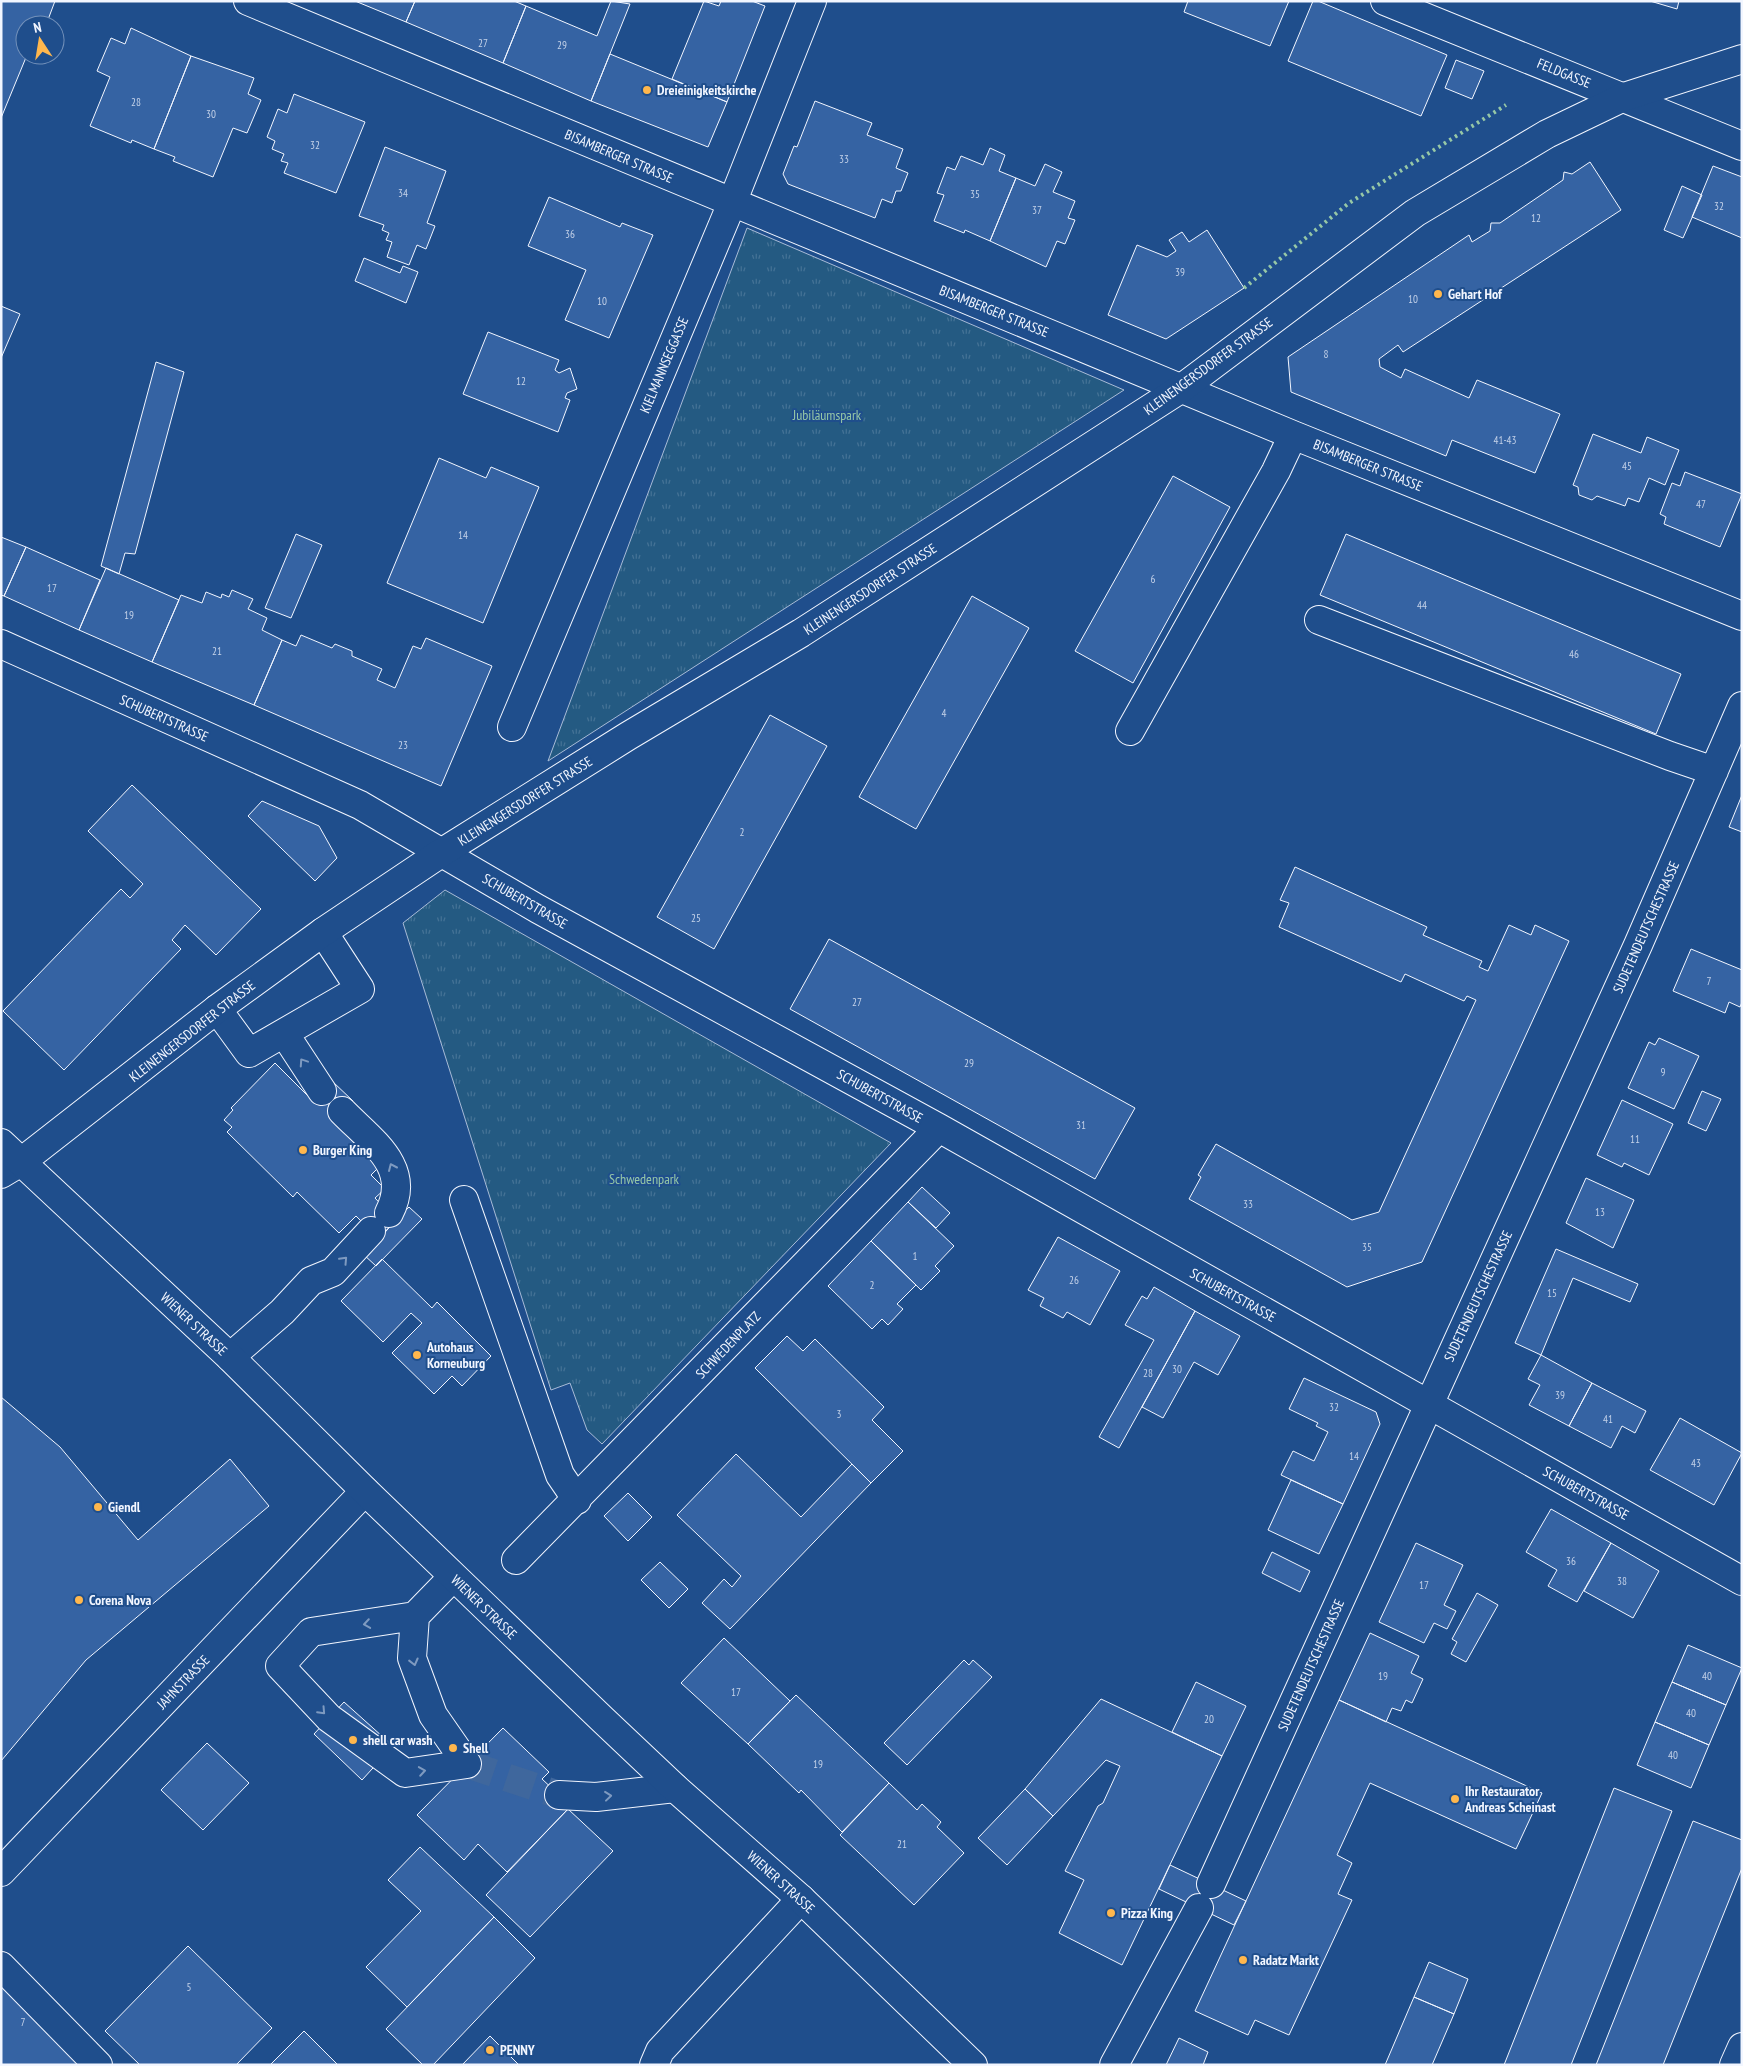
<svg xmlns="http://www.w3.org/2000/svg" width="1743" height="2066" font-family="'PT Sans Narrow',sans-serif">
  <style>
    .grass { fill: url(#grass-tufts); stroke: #a8bbd7 }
    .building { fill: #3563a3; stroke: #f2f6ff }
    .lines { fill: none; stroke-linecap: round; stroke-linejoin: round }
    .minor-tunnel { stroke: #3f679d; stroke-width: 28; stroke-dasharray: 28 14; stroke-linecap: butt }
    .minor-casing { stroke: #f2f6ff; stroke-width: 30 }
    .major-casing { stroke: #f2f6ff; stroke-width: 30 }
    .minor { stroke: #1f4e8c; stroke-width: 28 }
    .major { stroke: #1f4e8c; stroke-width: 28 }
    .hedge { stroke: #97c8a6; stroke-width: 4; stroke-dasharray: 2.5 4; stroke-linecap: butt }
    .oneway { stroke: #7e9ac0 }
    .poi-dot { fill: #ffb74d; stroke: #1f4e8c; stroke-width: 2 }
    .labels { text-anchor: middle; stroke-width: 4; stroke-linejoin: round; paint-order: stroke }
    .number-label { font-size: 11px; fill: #c3d1e8 }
    .street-label { font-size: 14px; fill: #f2f6ff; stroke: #1f4e8c }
    .poi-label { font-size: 14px; font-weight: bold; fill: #f2f6ff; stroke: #1f4e8c; text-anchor: start }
    .park-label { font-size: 14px; fill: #97c8a6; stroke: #1f4e8c }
  </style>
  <defs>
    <pattern id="grass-tufts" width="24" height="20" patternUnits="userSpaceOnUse" patternTransform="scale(1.25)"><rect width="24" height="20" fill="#245a82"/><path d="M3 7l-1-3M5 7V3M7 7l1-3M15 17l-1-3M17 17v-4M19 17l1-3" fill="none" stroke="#447295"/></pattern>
  </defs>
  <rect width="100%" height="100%" fill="#1f4e8c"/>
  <!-- grass -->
  <path class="grass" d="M747 228 1124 390 548 761Z
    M445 890 891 1143 602 1444 587 1430 570 1383 551 1390 403 923Z"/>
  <!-- building -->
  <path class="building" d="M1 1H55L46 25H25V55H27L1 118Z
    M355 1H415L406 22Z
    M415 1H514L526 6 503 63 406 22Z
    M611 1 630 4 591 101 503 63 526 6 597 36Z
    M704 1 719 6 721 1H752L765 6 727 102 672 79Z
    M1188 1H1289L1270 46 1184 12Z
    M1313 1H1318L1447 55 1421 116 1288 61Z
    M1650 1H1679L1677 9Z
    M131 28 191 56 154 149 132 140 131 143 90 126 110 77 97 71 111 38 125 44Z
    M610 54 727 102 708 147 591 101Z
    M191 56 254 78 248 94 261 100 247 133 233 128 213 177 173 161 175 157 154 149Z
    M1456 60 1484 71 1472 99 1445 88Z
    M294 94 365 122 336 193 284 173 288 163 281 161 284 154 272 149 275 141 267 137 278 109 287 113Z
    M815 101 872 123 867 135 903 149 896 168 908 173 901 191H896L892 203 882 199 875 218 788 184 783 174 794 146 797 147Z
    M385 147 446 171 427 223 435 226 426 249 417 245 409 265 387 257 392 242 386 240 389 233 382 230 384 225 359 216Z
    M990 148 1005 155 999 171 1016 178 990 241 965 230 964 233 934 221 944 195 937 193 947 167 955 170 961 156 983 165Z
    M1590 162 1621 210 1403 352 1398 345 1379 359 1380 367 1401 378 1405 369 1469 398 1477 380 1560 414 1535 473 1452 440 1446 456 1291 392 1288 357 1469 235 1472 242 1490 231 1491 223H1500L1563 180 1564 172 1572 174Z
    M1045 164 1062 172 1053 192 1075 201 1068 218 1075 220 1065 244 1057 241 1046 267 990 241 1016 178 1035 186Z
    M1713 166 1742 177V238L1692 217Z
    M1682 186 1702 195 1683 238 1664 230Z
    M549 197 620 227 622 223 653 235 609 338 565 320 586 270 528 246Z
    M1207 230 1244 288 1166 339 1108 315 1137 245 1167 257 1176 251 1169 240 1182 232 1189 242Z
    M364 258 400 273 403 266 418 272 406 303 355 281Z
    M1 306 20 314 1 358Z
    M488 332 559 360 555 370 559 373 570 368 577 389 567 393 565 398 570 400 558 432 463 394Z
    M156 362 184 372 135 554 125 553 119 574 101 566Z
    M1593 434 1641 453 1647 437 1679 450 1665 485 1649 478 1639 502 1628 498 1625 506 1597 496 1592 500 1579 495 1578 487 1573 485Z
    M439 458 486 478 491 467 539 487 483 623 387 583Z
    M1685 472 1742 494 1720 547 1664 524 1666 517 1660 514 1672 483 1680 486Z
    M1173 476 1230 507 1133 683 1075 651Z
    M296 534 322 545 291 618 265 608Z
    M1346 534 1681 674 1656 734 1320 595Z
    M1 537 26 547 4 596 1 595Z
    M26 547 100 580 79 630 4 596Z
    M106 568 179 600 152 662 79 630Z
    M232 590 253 599 248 609 267 618 262 630 282 640 254 705 152 662 181 595 202 603 206 592 221 598 222 594 229 597Z
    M972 596 1029 628 916 829 859 797Z
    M301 635 332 648 335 644 352 651V656L382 669 377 680 395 688 413 646 421 649 426 638 492 666 441 786 254 705 282 640 296 646Z
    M770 715 827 746 714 949 657 917Z
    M132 785 261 909 216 955 185 925 172 940 181 949 64 1070 3 1011 121 889 130 898 143 884 88 831Z
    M1742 795V832L1729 827Z
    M262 801 319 826 337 858 315 881 248 816Z
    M1295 867 1427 927 1423 935 1482 961 1479 967 1488 971 1509 925 1531 935 1535 925 1569 941 1422 1262 1347 1287 1189 1199 1201 1177 1198 1175 1216 1144 1352 1220 1379 1212 1476 1000 1467 996 1464 1001 1405 974 1401 982 1279 927 1289 903 1280 900Z
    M829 939 1135 1108 1095 1179 790 1009Z
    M1691 949 1742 970V1002L1740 1007 1729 1002 1725 1013 1673 991Z
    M1659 1038 1699 1056 1674 1109 1628 1088 1649 1042 1655 1045Z
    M275 1063 313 1101 332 1081 353 1101 332 1121 379 1167 371 1175 385 1189 375 1198 396 1220 379 1239 356 1216 339 1233 297 1192 293 1197 227 1132 232 1127 224 1120 233 1110 231 1108Z
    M1702 1091 1721 1099 1706 1131 1688 1123Z
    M1622 1100 1673 1124 1649 1175 1624 1163 1622 1167 1597 1155Z
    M1586 1178 1634 1200 1613 1248 1566 1223Z
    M922 1187 950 1213 936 1228 908 1202Z
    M908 1202 954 1246 935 1266 940 1271 921 1290 871 1241Z
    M409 1207 422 1219 376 1266 363 1254Z
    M1058 1237 1120 1271 1090 1325 1067 1312 1063 1318 1040 1306 1044 1298 1028 1290Z
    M871 1241 916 1285 897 1304 903 1309 888 1325 882 1319 872 1329 828 1286Z
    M1556 1249 1638 1284 1630 1302 1573 1278 1541 1355 1515 1343Z
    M382 1259 432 1308 437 1302 491 1356 462 1386 452 1376 434 1394 392 1353 422 1323 411 1313 383 1342 341 1301Z
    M1154 1287 1195 1311 1119 1448 1099 1437 1154 1340 1125 1325 1142 1296 1147 1299Z
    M1195 1311 1240 1336 1218 1375 1194 1362 1163 1418 1142 1407Z
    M787 1336 803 1351 815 1339 884 1407 872 1420 903 1451 871 1483 755 1368Z
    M1541 1355 1592 1383 1569 1426 1529 1405 1540 1385 1528 1379Z
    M1304 1378 1376 1412 1380 1424 1343 1504 1281 1475 1293 1451 1314 1461 1328 1432 1316 1426 1318 1423 1289 1409Z
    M1592 1383 1646 1411 1635 1433 1622 1426 1611 1448 1569 1426Z
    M1 1397 60 1447 138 1540 230 1459 269 1506 86 1660 1 1761Z
    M1680 1418 1742 1453 1714 1505 1650 1470Z
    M736 1454 801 1517 852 1464 871 1483 730 1629 702 1603 724 1579 732 1587 741 1576 677 1515Z
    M1291 1480 1343 1504 1319 1554 1268 1530Z
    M628 1493 652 1517 628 1541 604 1516Z
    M1551 1509 1611 1543 1577 1602 1548 1586 1557 1570 1526 1552Z
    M1416 1543 1463 1565 1444 1605 1456 1611 1447 1629 1434 1623 1424 1643 1379 1622Z
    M1611 1543 1659 1571 1633 1618 1584 1591Z
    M1272 1552 1310 1571 1300 1592 1262 1573Z
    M660 1562 688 1589 669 1608 641 1580Z
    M1477 1593 1498 1605 1466 1662 1451 1654 1457 1642 1452 1639Z
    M1370 1633 1419 1656 1411 1673 1423 1679 1412 1703 1406 1700 1401 1711 1392 1708 1386 1722 1339 1700Z
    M724 1638 790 1701 748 1744 681 1683Z
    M1688 1645 1742 1668 1726 1705 1672 1682Z
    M964 1660 969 1665 973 1660 992 1677 907 1765 884 1743Z
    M1196 1682 1246 1706 1222 1756 1172 1732Z
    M1672 1682 1726 1705 1709 1745 1655 1722Z
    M796 1695 889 1783 842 1832 801 1790 799 1793 748 1744Z
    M1101 1699 1222 1756 1122 1965 1059 1933 1084 1880 1065 1871 1098 1806 1103 1803 1120 1766 1106 1760 1053 1816 1025 1789Z
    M1339 1700 1542 1793 1516 1849 1370 1783 1337 1855 1352 1863 1338 1894 1352 1900 1289 2035 1255 2020 1248 2035 1195 2011Z
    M344 1702 393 1746 362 1780 314 1734Z
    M1655 1722 1709 1745 1691 1788 1637 1765Z
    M503 1728 549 1772 542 1779 571 1806 507 1872 478 1844 464 1860 417 1815Z
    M207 1743 249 1783 203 1830 161 1790Z
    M889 1783 917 1810 922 1804 941 1822 937 1827 964 1853 914 1905 840 1835Z
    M1614 1788 1672 1811 1571 2065H1504Z
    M1025 1789 1053 1816 1007 1865 978 1838Z
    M568 1809 613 1851 530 1937 486 1895Z
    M1693 1821 1742 1840V1868L1663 2065H1596Z
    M420 1847 494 1917 407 2007 366 1967 421 1911 388 1880Z
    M1170 1865 1246 1901 1234 1925 1159 1889Z
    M494 1917 535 1958 433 2065H423L386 2029Z
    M188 1946 272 2028 236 2065H140L105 2031Z
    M1429 1962 1468 1979 1454 2014 1414 1997Z
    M1 1980 89 2065H1Z
    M1414 1997 1454 2014 1432 2065H1385Z
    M304 2031 338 2065H270Z
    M490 2036 519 2065H462Z
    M1179 2038 1208 2052 1203 2065H1166Z"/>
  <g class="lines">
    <!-- minor-tunnel -->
    <path class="minor-tunnel" d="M467 1764 559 1795"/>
    <defs>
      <path id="minor" d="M248 1 1293 435 1742 616
        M1385 1 1742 146
        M1319 620 1670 756 1714 771
        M1 644 360 805 538 909 939 1128 1742 1581
        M512 727 732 203 812 1
        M1130 731 1276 471 1293 435
        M217 1009 249 1053 360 989 323 932
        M284 1033 322 1091
        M342 1111C371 1141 413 1167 389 1213
        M1 1174 21 1162
        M464 1200 560 1475 577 1500
        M230 1357 282 1312 311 1281 333 1272 371 1231
        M516 1560 939 1128
        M415 1616 311 1632 280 1666 329 1718 405 1773 467 1764 433 1715 412 1658 415 1616 453 1577
        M559 1795 596 1797 675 1788
        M1 1872 365 1491
        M1211 1884 1638 945 1742 706
        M1 1966 98 2065
        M654 2065 660 2051 801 1899
        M1114 2065 1199 1908
        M1734 2065 1742 2047"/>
      <path id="major" d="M1 1143 230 1357 365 1491 602 1719 675 1788 801 1899 973 2065
        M21 1162 217 1009 323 932 441 853 628 736 801 633 1182 388 1415 213 1547 134 1624 97 1742 59"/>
    </defs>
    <!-- minor casing -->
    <use href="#minor" class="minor-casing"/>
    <!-- major casing -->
    <use href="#major" class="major-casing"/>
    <!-- minor -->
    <use href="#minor" class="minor"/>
    <!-- major -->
    <use href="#major" class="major"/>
    <!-- hedge -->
    <path class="hedge" d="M1244 288 1349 203 1506 105"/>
  </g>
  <!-- one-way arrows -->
  <defs><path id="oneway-chevron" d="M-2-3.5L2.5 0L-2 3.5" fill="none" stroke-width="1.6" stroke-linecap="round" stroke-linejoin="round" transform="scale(1.25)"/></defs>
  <g class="oneway">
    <use href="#oneway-chevron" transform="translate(303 1062) rotate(-124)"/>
    <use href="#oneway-chevron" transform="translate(392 1167) rotate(-114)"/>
    <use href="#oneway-chevron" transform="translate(344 1260) rotate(-47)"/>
    <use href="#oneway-chevron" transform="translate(367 1624) rotate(171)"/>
    <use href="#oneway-chevron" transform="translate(414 1662) rotate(76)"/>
    <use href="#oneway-chevron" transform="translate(322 1711) rotate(47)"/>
    <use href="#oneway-chevron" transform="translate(422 1771) rotate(-9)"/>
    <use href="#oneway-chevron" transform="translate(608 1796) rotate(-6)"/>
  </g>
  <!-- markers -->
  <g class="poi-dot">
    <circle cx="647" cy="90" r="5"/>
    <circle cx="1438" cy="294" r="5"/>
    <circle cx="303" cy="1150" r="5"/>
    <circle cx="417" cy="1355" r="5"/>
    <circle cx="98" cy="1507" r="5"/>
    <circle cx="79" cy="1600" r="5"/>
    <circle cx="353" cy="1740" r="5"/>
    <circle cx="453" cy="1748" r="5"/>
    <circle cx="1455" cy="1799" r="5"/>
    <circle cx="1111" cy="1913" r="5"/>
    <circle cx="1243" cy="1960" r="5"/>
    <circle cx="490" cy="2050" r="5"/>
  </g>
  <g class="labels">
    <!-- number labels -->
    <g class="number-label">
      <text x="483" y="47">27</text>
      <text x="562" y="49">29</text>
      <text x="136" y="106">28</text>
      <text x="211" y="118">30</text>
      <text x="315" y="149">32</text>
      <text x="844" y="163">33</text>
      <text x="403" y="197">34</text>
      <text x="975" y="198">35</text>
      <text x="1719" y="210">32</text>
      <text x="1037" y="214">37</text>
      <text x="1536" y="222">12</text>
      <text x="570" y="238">36</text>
      <text x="1180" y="276">39</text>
      <text x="1413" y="303">10</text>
      <text x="602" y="305">10</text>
      <text x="1326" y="358">8</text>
      <text x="521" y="385">12</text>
      <text x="1505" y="444">41-43</text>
      <text x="1627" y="470">45</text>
      <text x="1701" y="508">47</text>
      <text x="463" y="539">14</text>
      <text x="1153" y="583">6</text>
      <text x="52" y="592">17</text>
      <text x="1422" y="609">44</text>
      <text x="129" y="619">19</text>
      <text x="217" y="655">21</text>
      <text x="1574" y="658">46</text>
      <text x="944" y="717">4</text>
      <text x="403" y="749">23</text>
      <text x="742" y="836">2</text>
      <text x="696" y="922">25</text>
      <text x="1709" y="985">7</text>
      <text x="857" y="1006">27</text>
      <text x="969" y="1067">29</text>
      <text x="1663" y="1076">9</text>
      <text x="1081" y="1129">31</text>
      <text x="1635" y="1143">11</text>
      <text x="1248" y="1208">33</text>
      <text x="1600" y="1216">13</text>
      <text x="1367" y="1251">35</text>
      <text x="915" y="1260">1</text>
      <text x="1074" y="1284">26</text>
      <text x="872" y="1289">2</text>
      <text x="1552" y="1297">15</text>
      <text x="1177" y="1373">30</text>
      <text x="1148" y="1377">28</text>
      <text x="1560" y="1399">39</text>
      <text x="1334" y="1411">32</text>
      <text x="839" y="1418">3</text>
      <text x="1608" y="1423">41</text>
      <text x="1354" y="1460">14</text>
      <text x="1696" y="1467">43</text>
      <text x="1571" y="1565">36</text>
      <text x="1622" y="1585">38</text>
      <text x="1424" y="1589">17</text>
      <text x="1383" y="1680">19</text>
      <text x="1707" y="1680">40</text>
      <text x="736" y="1696">17</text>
      <text x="1691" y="1717">40</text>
      <text x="1209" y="1723">20</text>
      <text x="1673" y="1759">40</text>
      <text x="818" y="1768">19</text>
      <text x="902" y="1848">21</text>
      <text x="189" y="1991">5</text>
      <text x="23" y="2026">7</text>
    </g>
    <!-- street labels -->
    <g class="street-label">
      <text transform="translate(1564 73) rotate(22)" y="5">FELDGASSE</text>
      <text transform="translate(619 156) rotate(23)" y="5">BISAMBERGER STRASSE</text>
      <text transform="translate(994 311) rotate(22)" y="5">BISAMBERGER STRASSE</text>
      <text transform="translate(664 365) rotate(-67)" y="5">KIELMANNSEGGASSE</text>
      <text transform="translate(1208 366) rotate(-36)" y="5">KLEINENGERSDORFER STRASSE</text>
      <text transform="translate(1368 465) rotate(22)" y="5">BISAMBERGER STRASSE</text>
      <text transform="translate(870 589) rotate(-33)" y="5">KLEINENGERSDORFER STRASSE</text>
      <text transform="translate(164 718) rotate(24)" y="5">SCHUBERTSTRASSE</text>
      <text transform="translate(525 801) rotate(-32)" y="5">KLEINENGERSDORFER STRASSE</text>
      <text transform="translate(525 901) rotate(30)" y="5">SCHUBERTSTRASSE</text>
      <text transform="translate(1646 927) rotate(-66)" y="5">SUDETENDEUTSCHESTRASSE</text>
      <text transform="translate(192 1031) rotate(-38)" y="5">KLEINENGERSDORFER STRASSE</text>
      <text transform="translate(880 1096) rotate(29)" y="5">SCHUBERTSTRASSE</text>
      <text transform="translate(1233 1295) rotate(29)" y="5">SCHUBERTSTRASSE</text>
      <text transform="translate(1478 1296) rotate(-65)" y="5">SUDETENDEUTSCHESTRASSE</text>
      <text transform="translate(194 1324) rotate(43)" y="5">WIENER STRASSE</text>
      <text transform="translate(728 1345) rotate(-46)" y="5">SCHWEDENPLATZ</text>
      <text transform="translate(1586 1493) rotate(29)" y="5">SCHUBERTSTRASSE</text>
      <text transform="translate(484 1607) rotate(44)" y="5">WIENER STRASSE</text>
      <text transform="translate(1311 1665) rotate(-66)" y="5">SUDETENDEUTSCHESTRASSE</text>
      <text transform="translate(183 1682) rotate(-46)" y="5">JAHNSTRASSE</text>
      <text transform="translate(781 1882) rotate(42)" y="5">WIENER STRASSE</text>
    </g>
    <!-- poi labels -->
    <g class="poi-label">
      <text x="657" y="95">Dreieinigkeitskirche</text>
      <text x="1448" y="299">Gehart Hof</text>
      <text x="313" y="1155">Burger King</text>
      <text x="427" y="1352">Autohaus<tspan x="427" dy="16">Korneuburg</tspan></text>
      <text x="108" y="1512">Giendl</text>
      <text x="89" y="1605">Corena Nova</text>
      <text x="363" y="1745">shell car wash</text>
      <text x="463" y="1753">Shell</text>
      <text x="1465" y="1796">Ihr Restaurator<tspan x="1465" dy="16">Andreas Scheinast</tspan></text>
      <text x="1121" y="1918">Pizza King</text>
      <text x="1253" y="1965">Radatz Markt</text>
      <text x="500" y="2055">PENNY</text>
    </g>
    <!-- park labels -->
    <g class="park-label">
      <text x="827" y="420">Jubiläumspark</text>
      <text x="644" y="1184">Schwedenpark</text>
    </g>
  </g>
  <!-- border -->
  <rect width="1743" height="2066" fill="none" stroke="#f2f6ff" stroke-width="5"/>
  <!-- north arrow -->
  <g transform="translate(40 40) rotate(348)"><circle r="24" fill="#1f4e8c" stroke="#7391ba"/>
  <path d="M0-4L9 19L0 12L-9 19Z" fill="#ffb74d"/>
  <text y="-8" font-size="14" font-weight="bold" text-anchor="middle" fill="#f2f6ff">N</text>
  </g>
</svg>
